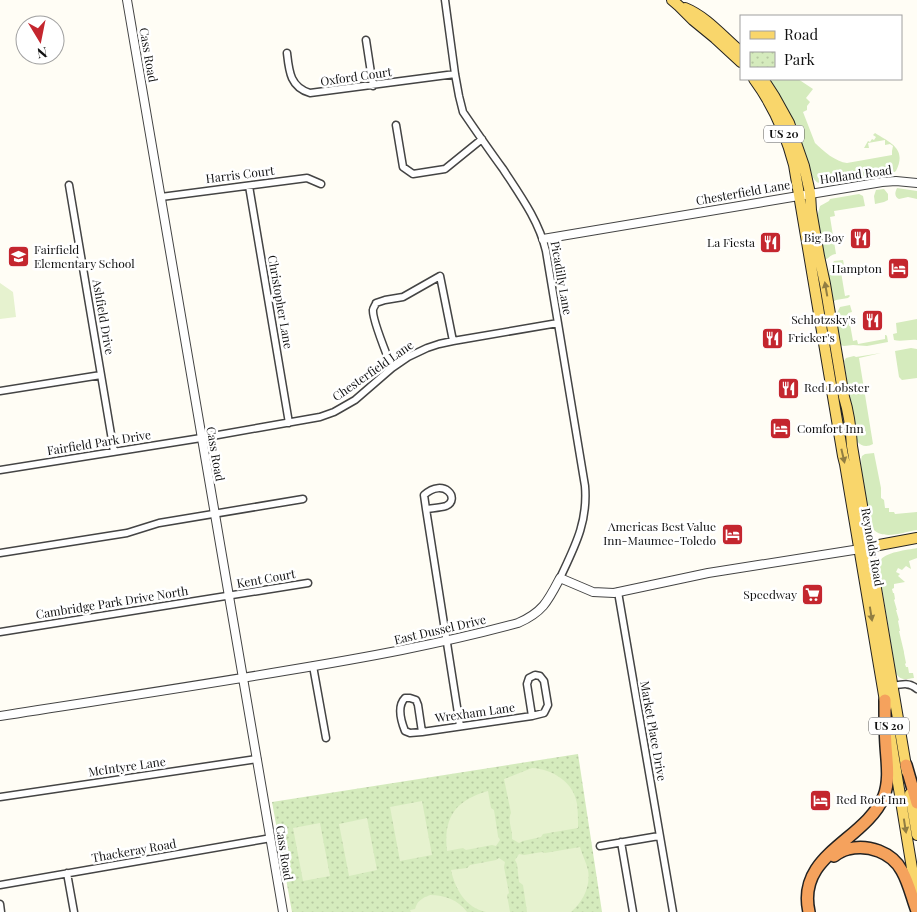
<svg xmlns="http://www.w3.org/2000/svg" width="917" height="912" font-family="'Playfair Display',serif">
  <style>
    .grass { fill: #d5ebbd }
    .park { fill: url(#park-dots) }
    .pitch { fill: #e6f2cf }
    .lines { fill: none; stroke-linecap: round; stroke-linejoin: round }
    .minor-casing { stroke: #444; stroke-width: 9 }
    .tertiary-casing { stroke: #444; stroke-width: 10 }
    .primary-casing { stroke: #222; stroke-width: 12 }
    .motorway-casing { stroke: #222; stroke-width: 14 }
    .minor { stroke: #fff; stroke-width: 6 }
    .tertiary { stroke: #fff; stroke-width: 8 }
    .primary { stroke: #f9d66b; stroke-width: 10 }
    .motorway { stroke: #f5a25d; stroke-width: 11 }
    .oneway { fill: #917d42 }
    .labels { text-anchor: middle; stroke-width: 5; stroke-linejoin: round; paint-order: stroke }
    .shield { fill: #fff; stroke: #585858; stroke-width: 1 }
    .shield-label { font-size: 11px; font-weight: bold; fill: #111 }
    .street-label { font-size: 12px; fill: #111; stroke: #fff }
    .poi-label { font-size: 12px; fill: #111; stroke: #fff; text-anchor: end }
  </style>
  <defs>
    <pattern id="park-dots" width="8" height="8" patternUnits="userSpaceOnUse" patternTransform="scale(1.25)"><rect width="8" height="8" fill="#d5ebbd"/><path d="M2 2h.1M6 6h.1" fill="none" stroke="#b6c8a1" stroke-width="1.8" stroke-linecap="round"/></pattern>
  </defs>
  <rect width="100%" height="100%" fill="#fffdf5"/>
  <!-- grass -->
  <path class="grass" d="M767 79H798L813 89 806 98 810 102 807 106V110L803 112 815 143C823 151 836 162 847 163L892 155V151L893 146 890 144 885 145V140L868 143 869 148H864L868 141 870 142 872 139 874 140 876 137 873 135 875 133C891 143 907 149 896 171L891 174 828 184C817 186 813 179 809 170Z
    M897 188 917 191V199L908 197 899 199C894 197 895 192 897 188Z
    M884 189 888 194V200L884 202 875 204 874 196 876 190Z
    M859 194 863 196 865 206 834 211 835 216 830 217 836 254C829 255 829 259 824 260L817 217 820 206 829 201 830 199Z
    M843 260 844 265 840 266 845 296 849 295 850 296 848 298 836 300 831 303C829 287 824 276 834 261Z
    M850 305 852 312 848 313 853 341 857 340 858 344 885 339V335H886L887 336 888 342 867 346 853 345 844 346 840 345 835 317 840 307Z
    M917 319V340C910 339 901 342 894 340L893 334 897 333 896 323Z
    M911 348 917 349V378L902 380 899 377 895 351Z
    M881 353 859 358 873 444C868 447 861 447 857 441L844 361 846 358 854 356 856 357Z
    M874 453 881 488V498L884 500 885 508H889V512H894L895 514 917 512V530C904 532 884 540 874 530 869 519 858 466 862 456L865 454Z
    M917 548V558L909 561 911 569 906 566 902 570 898 568 896 572 900 574 898 576 905 582 894 584V588L892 589 893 593H894L895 599 894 600 897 610H896L899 620 898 621 900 631H899L904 652V653L906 663 905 664 906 667H908L909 673H913L914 678C906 679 900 681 896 673L879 569C879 568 880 562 880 561 884 552 908 550 917 548Z"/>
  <!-- park -->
  <path class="park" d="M578 754 602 912H292L272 802Z"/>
  <!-- pitch -->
  <path class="pitch" d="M0 283 13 292 16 317 0 319Z
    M532 768C552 769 574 782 577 804 578 811 578 820 578 828L543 834 541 837 523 841 519 843 512 839C513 830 507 821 511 813L504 779Z
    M488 791 491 808 494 810 498 836 500 840 496 846 492 845 466 850 463 848 447 851C443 817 456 800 488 791Z
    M422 801 432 855 400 861 390 807Z
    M367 818 377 870 349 876 339 824Z
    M320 823 330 876 303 881 293 828Z
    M580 847C582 854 586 862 588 870 591 886 583 902 571 912H527L523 885 519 882 517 864 515 860 519 854 524 855 542 852 545 853Z
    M499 858 505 862 504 867 509 893 507 895 510 912C502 912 493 912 486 912 466 908 455 889 451 870L467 868 470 865 496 860Z
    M430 895C445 895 458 900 467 912H411L410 910 415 909C417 901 422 898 430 895Z"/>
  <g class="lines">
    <defs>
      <path id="minor" d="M445 0 455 74 459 96 463 112C476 131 489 150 503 169 520 195 539 221 546 251L585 486C588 522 575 546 560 578
        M366 40 373 86
        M287 53C289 71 290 87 310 93L455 74
        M396 125 403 167 413 174 445 169 482 139
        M69 185 114 452
        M249 186 289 423
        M161 197 307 178 321 184
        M392 368C388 358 372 319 373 310 373 308 376 304 376 303L385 300 403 297 440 276 453 341
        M0 391 101 375
        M0 470 201 438 320 417 334 412 355 400 392 368 408 357 427 348 439 344 453 341 558 323
        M426 509C432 508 440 508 446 506 461 499 444 477 424 495L426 509 460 726
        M0 553 127 533 159 523 303 499
        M618 592 673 912
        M0 632 308 583
        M313 666 326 738
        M535 675 540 676 544 681 548 705 544 713 532 716 527 684 529 678Z
        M892 686C902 684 910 682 917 689
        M405 698H410L416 700 418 705 422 732 410 733 405 731C401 721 397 706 405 698Z
        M422 732 532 716
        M0 797 257 759
        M621 842 633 912
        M600 846 659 836
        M67 873 74 912
        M0 885 271 838
        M0 904 1 912"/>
      <path id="tertiary" d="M127 0 283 912
        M543 239 882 182 896 181 917 183
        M0 716C95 701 190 687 284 671 363 658 441 644 518 623 543 612 548 601 560 578L593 592 614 593 708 573 860 549"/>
      <path id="primary" d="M672 0 679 6 693 20 715 38 741 62
        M685 8C707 17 723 37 741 52
        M754 79C773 105 786 134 794 165L843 456 845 464 886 707
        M763 79 774 96 789 123 804 166 810 193 811 210 819 256 825 284 844 397C849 413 851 429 852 446L907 772
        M863 548 917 538
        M889 728 917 899
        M910 794 917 835"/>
      <path id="motorway" d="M906 765 917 803
        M834 856C838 853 843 850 848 849 868 844 892 852 902 871 909 883 912 898 917 911
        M809 912C796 854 865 841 884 796 890 780 887 762 886 746 885 731 885 715 885 700"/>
    </defs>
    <!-- minor casing -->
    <use href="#minor" class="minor-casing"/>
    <!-- tertiary casing -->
    <use href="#tertiary" class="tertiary-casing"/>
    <!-- primary casing -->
    <use href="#primary" class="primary-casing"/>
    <!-- motorway casing -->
    <use href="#motorway" class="motorway-casing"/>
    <!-- minor -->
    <use href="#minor" class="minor"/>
    <!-- tertiary -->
    <use href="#tertiary" class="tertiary"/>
    <!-- primary -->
    <use href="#primary" class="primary"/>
    <!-- motorway -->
    <use href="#motorway" class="motorway"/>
  </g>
  <!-- one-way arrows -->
  <defs><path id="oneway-solid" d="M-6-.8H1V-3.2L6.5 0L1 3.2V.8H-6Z" transform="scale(1.25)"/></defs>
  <g class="oneway">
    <use href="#oneway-solid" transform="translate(826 289) rotate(-100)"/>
    <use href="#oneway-solid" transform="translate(843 456) rotate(77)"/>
    <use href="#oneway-solid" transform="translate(871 614) rotate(81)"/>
    <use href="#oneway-solid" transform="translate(905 826) rotate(81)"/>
  </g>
  <!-- icons -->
  <defs>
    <symbol id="restaurant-square" viewBox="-11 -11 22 22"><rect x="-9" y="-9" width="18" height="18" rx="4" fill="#c4262e" stroke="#fff"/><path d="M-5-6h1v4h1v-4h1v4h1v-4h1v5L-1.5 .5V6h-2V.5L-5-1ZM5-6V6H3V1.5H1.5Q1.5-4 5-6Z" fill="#fff"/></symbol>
    <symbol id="school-square" viewBox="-11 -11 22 22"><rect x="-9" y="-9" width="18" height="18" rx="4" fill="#c4262e" stroke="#fff"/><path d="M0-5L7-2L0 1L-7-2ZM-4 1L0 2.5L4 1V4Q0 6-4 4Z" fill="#fff"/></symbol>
    <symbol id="hotel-square" viewBox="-11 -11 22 22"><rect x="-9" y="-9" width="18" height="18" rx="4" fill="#c4262e" stroke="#fff"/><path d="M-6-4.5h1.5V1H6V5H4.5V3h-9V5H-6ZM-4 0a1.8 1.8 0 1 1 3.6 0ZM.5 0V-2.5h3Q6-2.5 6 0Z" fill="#fff"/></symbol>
    <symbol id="supermarket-square" viewBox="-11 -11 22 22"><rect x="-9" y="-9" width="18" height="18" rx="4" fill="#c4262e" stroke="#fff"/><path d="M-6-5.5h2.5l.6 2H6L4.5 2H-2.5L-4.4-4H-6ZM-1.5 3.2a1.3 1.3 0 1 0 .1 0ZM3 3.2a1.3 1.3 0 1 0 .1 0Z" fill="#fff"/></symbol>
  </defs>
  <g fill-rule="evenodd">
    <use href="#restaurant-square" x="848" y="226" width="25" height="25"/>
    <use href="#restaurant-square" x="758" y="230" width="25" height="25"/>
    <use href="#school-square" x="6" y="244" width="25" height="25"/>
    <use href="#hotel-square" x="886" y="256" width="25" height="25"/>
    <use href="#restaurant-square" x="860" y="308" width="25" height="25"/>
    <use href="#restaurant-square" x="760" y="326" width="25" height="25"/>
    <use href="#restaurant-square" x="776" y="376" width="25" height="25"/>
    <use href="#hotel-square" x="768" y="416" width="25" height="25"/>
    <use href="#hotel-square" x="720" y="522" width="25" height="25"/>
    <use href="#supermarket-square" x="800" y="582" width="25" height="25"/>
    <use href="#hotel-square" x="808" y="788" width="25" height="25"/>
  </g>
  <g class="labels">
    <!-- shield labels -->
    <g class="shield">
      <rect x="764" y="125.5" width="40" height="17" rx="4"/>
      <rect x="869" y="717.5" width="40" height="17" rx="4"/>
    </g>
    <g class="shield-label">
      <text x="784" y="138">US 20</text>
      <text x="889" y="730">US 20</text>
    </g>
    <!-- street labels -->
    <g class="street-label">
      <text transform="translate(148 55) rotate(80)" y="4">Cass Road</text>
      <text transform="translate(356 77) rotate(-8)" y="4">Oxford Court</text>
      <text transform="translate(240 175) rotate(-7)" y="4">Harris Court</text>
      <text transform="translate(856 175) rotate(-8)" y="4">Holland Road</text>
      <text transform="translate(743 193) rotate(-10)" y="4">Chesterfield Lane</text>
      <text transform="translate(561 278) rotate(80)" y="4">Picadilly Lane</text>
      <text transform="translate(280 302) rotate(80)" y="4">Christopher Lane</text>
      <text transform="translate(103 317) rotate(80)" y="4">Ashfield Drive</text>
      <text transform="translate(373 371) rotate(-35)" y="4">Chesterfield Lane</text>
      <text transform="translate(99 443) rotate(-9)" y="4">Fairfield Park Drive</text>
      <text transform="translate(215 454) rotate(80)" y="4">Cass Road</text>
      <text transform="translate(872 547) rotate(80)" y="4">Reynolds Road</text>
      <text transform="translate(266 579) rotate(-10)" y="4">Kent Court</text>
      <text transform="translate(112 603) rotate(-9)" y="4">Cambridge Park Drive North</text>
      <text transform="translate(440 630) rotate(-13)" y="4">East Dussel Drive</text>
      <text transform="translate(475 713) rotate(-8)" y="4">Wrexham Lane</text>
      <text transform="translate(653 731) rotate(80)" y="4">Market Place Drive</text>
      <text transform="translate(127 767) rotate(-8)" y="4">McIntyre Lane</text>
      <text transform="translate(134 851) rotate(-10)" y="4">Thackeray Road</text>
      <text transform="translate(284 853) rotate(81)" y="4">Cass Road</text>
    </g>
    <!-- poi labels -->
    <g class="poi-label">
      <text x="844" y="242">Big Boy</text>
      <text x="755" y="247">La Fiesta</text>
      <text x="34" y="254" text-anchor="start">Fairfield<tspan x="34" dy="14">Elementary School</tspan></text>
      <text x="882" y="273">Hampton</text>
      <text x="856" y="324">Schlotzsky's</text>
      <text x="788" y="342" text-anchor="start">Fricker's</text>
      <text x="804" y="392" text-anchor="start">Red Lobster</text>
      <text x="797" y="433" text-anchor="start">Comfort Inn</text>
      <text x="716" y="531">Americas Best Value<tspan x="716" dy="14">Inn-Maumee-Toledo</tspan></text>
      <text x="797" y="599">Speedway</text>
      <text x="836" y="804" text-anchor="start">Red Roof Inn</text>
    </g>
  </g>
  <!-- legend -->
  <rect x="740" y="15" width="162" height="65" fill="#ffffff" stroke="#a0a0a0"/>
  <rect x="750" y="31" width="25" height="8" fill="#f9d66b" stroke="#a0a0a0"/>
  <text x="784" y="40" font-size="15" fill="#111111">Road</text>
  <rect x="750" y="52" width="25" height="15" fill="url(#park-dots)" stroke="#a0a0a0"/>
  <text x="784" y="65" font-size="15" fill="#111111">Park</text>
  <!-- north arrow -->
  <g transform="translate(40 40) rotate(170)"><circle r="24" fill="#ffffff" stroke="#a0a0a0"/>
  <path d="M0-4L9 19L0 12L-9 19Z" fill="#c4262e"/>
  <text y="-8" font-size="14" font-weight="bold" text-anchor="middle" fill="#111111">N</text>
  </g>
</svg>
